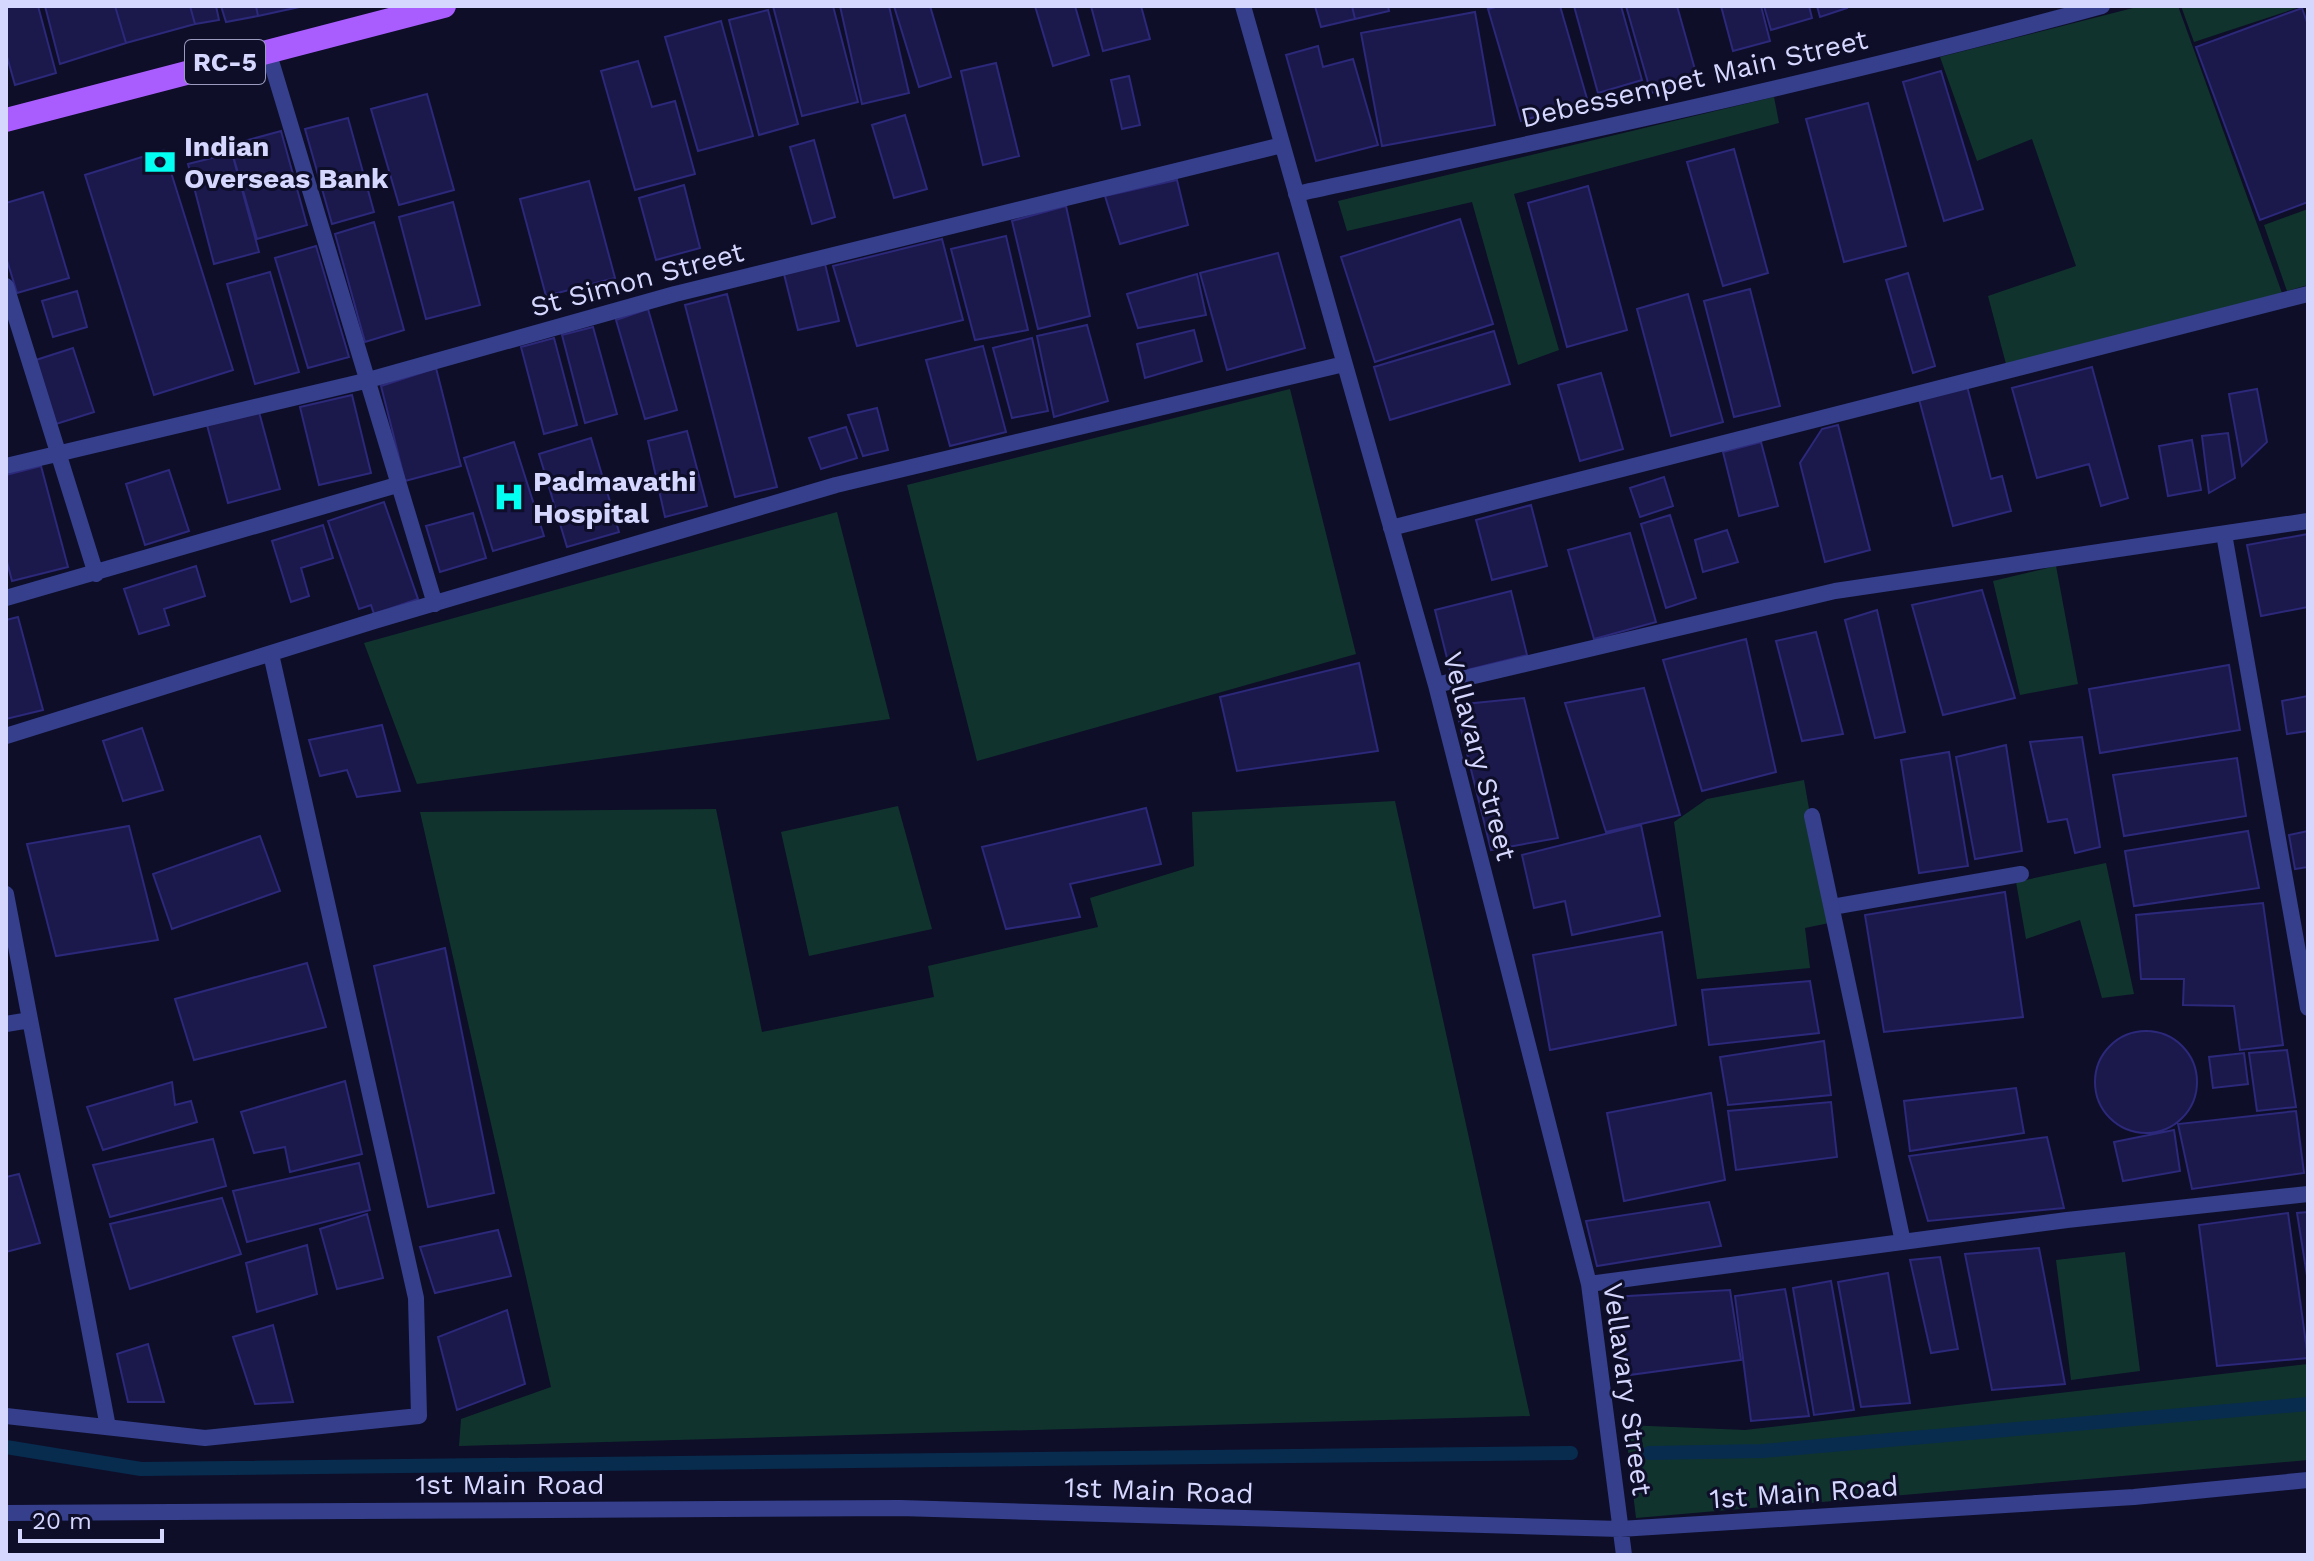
<svg xmlns="http://www.w3.org/2000/svg" width="2314" height="1561" font-family="'Work Sans',sans-serif">
  <style>
    .green { fill: #10342d }
    .lines { fill: none; stroke-linecap: round; stroke-linejoin: round }
    .stream { stroke: #082c4e; stroke-width: 14 }
    .building { fill: #1b184c; stroke: #2c287a; stroke-width: 2 }
    .lane { stroke: #353f8c; stroke-width: 16 }
    .street { stroke: #353f8c; stroke-width: 16 }
    .primary { stroke: #a95dff; stroke-width: 24 }
    .labels { text-anchor: middle; stroke-width: 6; stroke-linejoin: round; paint-order: stroke }
    .shield { fill: #0e0e29; stroke: #9a9bbf; stroke-width: 2 }
    .shield-label { font-size: 26px; font-weight: bold; fill: #d6d7ff }
    .street-label { font-size: 28px; fill: #d6d7ff; stroke: #0e0e29 }
    .poi-label { font-size: 28px; font-weight: bold; fill: #d6d7ff; stroke: #0e0e29; text-anchor: start }
  </style>
  <rect width="100%" height="100%" fill="#0e0e29"/>
  <!-- green -->
  <path class="green" d="M2141 6H2178L2282 293 2006 364 1988 296 2076 266 2032 139 1977 161 1940 57Z
    M2181 6H2303L2194 42Z
    M1774 97 1779 123 1514 194 1559 350 1518 365 1472 202 1347 231 1338 201Z
    M2308 209V285L2287 291 2264 225Z
    M1290 389 1356 654 977 761 907 485Z
    M837 512 890 719 417 784 364 643Z
    M2056 566 2078 684 2020 695 1993 581Z
    M1804 780 1829 923 1805 928 1810 968 1697 979 1674 822 1707 799Z
    M1395 801 1530 1416 459 1446 461 1419 551 1387 420 812 716 809 762 1032 934 997 928 966 1098 927 1090 898 1194 866 1192 812Z
    M898 806 932 929 809 956 781 832Z
    M2106 863 2134 994 2102 998 2080 920 2026 939 2016 882Z
    M2125 1252 2140 1371 2071 1380 2056 1260Z
    M2308 1364V1460L1636 1518 1625 1425 1745 1430Z"/>
  <g class="lines">
    <!-- stream -->
    <path class="stream" d="M6 1447 141 1469 1571 1453
      M1649 1453 1762 1451 2308 1404"/>
  </g>
  <!-- building -->
  <path class="building" d="M6 6H38L56 73 15 85 6 53Z
    M45 6H115L126 43 60 64Z
    M115 6H190L195 24 126 43Z
    M190 6H216L219 20 195 24Z
    M221 6H256L258 16 226 22Z
    M256 6H304L258 16Z
    M773 6H833L858 102 802 116Z
    M840 6H889L909 93 862 104Z
    M894 6H930L951 77 919 87Z
    M1035 6H1075L1089 55 1053 66Z
    M1091 6H1141L1150 39 1103 51Z
    M1315 6H1352L1355 19 1321 27Z
    M1352 6H1388L1389 11 1355 19Z
    M1499 6H1560L1588 102 1521 121 1488 9Z
    M1574 6H1621L1642 80 1598 93Z
    M1626 6H1677L1698 80 1651 93Z
    M1721 6H1761L1770 41 1733 51Z
    M1764 6H1809L1812 18 1771 30Z
    M1817 6H1847V8L1820 17Z
    M2302 8 2308 25V202L2260 220 2196 47Z
    M768 10 798 124 759 135 729 20Z
    M1475 12 1495 125 1382 146 1361 33Z
    M721 21 753 136 698 151 665 37Z
    M1318 46 1323 67 1353 59 1378 145 1316 161 1286 55Z
    M638 61 652 107 675 101 695 174 635 190 601 71Z
    M996 63 1019 156 983 165 961 71Z
    M1941 71 1983 209 1944 221 1903 82Z
    M1129 76 1140 125 1122 129 1111 80Z
    M427 94 454 190 399 205 371 109Z
    M1868 103 1906 246 1844 262 1806 119Z
    M905 115 927 189 894 198 872 125Z
    M348 118 374 212 332 224 305 129Z
    M281 131 307 225 257 239 230 145Z
    M814 140 835 217 812 224 790 147Z
    M1734 149 1768 273 1723 286 1687 162Z
    M164 150 233 370 154 395 85 175Z
    M232 153 259 252 214 264 188 164Z
    M1177 180 1188 225 1120 244 1105 196Z
    M589 181 615 278 546 296 520 199Z
    M684 185 700 248 656 260 639 198Z
    M1588 186 1627 330 1567 347 1528 203Z
    M43 192 69 278 17 293 6 257V203Z
    M453 202 480 305 426 319 399 217Z
    M1066 206 1090 316 1038 329 1012 221Z
    M1460 219 1493 324 1375 362 1341 257Z
    M374 222 404 330 365 342 335 234Z
    M1006 236 1028 330 975 340 951 249Z
    M942 239 963 320 857 346 833 266Z
    M316 246 349 357 308 368 275 258Z
    M1278 253 1305 348 1227 370 1200 273Z
    M825 264 839 321 798 330 784 274Z
    M270 272 299 372 255 384 227 284Z
    M1908 273 1935 366 1913 373 1886 280Z
    M1197 274 1206 315 1138 328 1127 294Z
    M1750 289 1780 406 1734 417 1704 301Z
    M77 291 87 327 53 337 42 301Z
    M727 294 777 487 735 497 685 305Z
    M1688 294 1723 422 1671 436 1637 309Z
    M648 309 677 410 645 419 616 320Z
    M1087 325 1108 401 1054 417 1037 336Z
    M593 327 617 414 585 423 562 335Z
    M1194 330 1202 361 1145 378 1137 344Z
    M1494 331 1510 384 1390 420 1374 367Z
    M554 338 577 425 544 434 521 347Z
    M1032 338 1048 411 1012 418 993 348Z
    M983 346 1006 432 950 446 926 360Z
    M73 348 94 412 56 424 36 360Z
    M2092 367 2128 498 2101 506 2089 464 2037 478 2012 388Z
    M436 368 461 466 405 481 381 386Z
    M1601 373 1623 449 1580 461 1558 385Z
    M1967 386 1991 479 2002 476 2011 511 1953 526 1919 399Z
    M2257 389 2267 442 2242 466 2229 394Z
    M352 395 371 473 319 485 300 407Z
    M877 408 888 450 863 456 848 415Z
    M259 412 280 489 228 503 207 425Z
    M1838 425 1870 550 1825 562 1800 463 1822 429Z
    M846 427 857 458 821 469 809 438Z
    M687 431 707 506 665 517 648 441Z
    M2228 433 2235 478 2209 493 2202 436Z
    M591 438 619 532 567 547 539 454Z
    M2192 440 2201 490 2168 496 2159 446Z
    M514 442 544 536 493 551 464 458Z
    M1761 442 1778 506 1739 516 1723 452Z
    M41 466 68 567 12 581 6 558V475Z
    M169 470 189 531 145 545 126 484Z
    M1664 477 1673 506 1640 517 1630 488Z
    M384 502 418 599 374 614 371 605 359 609 328 521Z
    M1531 505 1547 566 1492 580 1476 520Z
    M473 513 486 558 440 572 426 526Z
    M1670 515 1696 598 1666 608 1641 524Z
    M323 525 333 558 301 568 309 596 291 602 272 541Z
    M1727 530 1738 562 1703 572 1695 540Z
    M1630 533 1656 622 1594 639 1568 550Z
    M2308 534V607L2261 616 2247 545Z
    M196 566 205 596 164 609 169 625 139 634 124 589Z
    M1982 590 2015 698 1943 715 1912 605Z
    M1511 591 1527 655 1451 674 1435 610Z
    M1877 610 1905 732 1875 738 1845 620Z
    M18 617 43 710 6 719V620Z
    M1816 632 1843 734 1802 741 1776 641Z
    M1746 639 1776 772 1702 791 1663 660Z
    M1359 663 1378 751 1237 771 1220 697Z
    M2229 665 2240 730 2100 753 2089 689Z
    M1644 688 1680 815 1606 832 1565 703Z
    M2308 696V731L2287 734 2282 701Z
    M1524 698 1558 838 1491 850 1455 705Z
    M382 725 400 791 357 797 347 770 320 776 309 740Z
    M142 728 163 790 123 801 103 741Z
    M2082 737 2100 847 2075 853 2067 819 2048 822 2030 742Z
    M2006 745 2022 851 1975 859 1956 757Z
    M1949 752 1968 866 1919 873 1901 760Z
    M2237 758 2246 816 2124 836 2113 775Z
    M1146 808 1161 864 1070 884 1080 917 1006 929 982 847Z
    M1641 825 1660 916 1572 935 1565 901 1534 908 1522 855Z
    M129 826 158 940 56 956 27 844Z
    M2248 831 2259 888 2134 906 2125 851Z
    M2308 831V867L2295 869 2289 835Z
    M260 836 280 891 172 929 153 874Z
    M2005 892 2023 1017 1884 1032 1865 915Z
    M2263 903 2283 1045 2240 1050 2234 1006 2183 1005 2184 979H2141L2136 915Z
    M1662 932 1676 1025 1550 1050 1533 955Z
    M445 948 494 1193 428 1207 374 966Z
    M307 963 326 1027 194 1060 175 999Z
    M1810 981 1819 1033 1709 1045 1702 990Z
    M2095 1082a51 51 0 1 1 102 0a51 51 0 1 1-102 0Z
    M1824 1041 1831 1095 1728 1105 1720 1057Z
    M2287 1050 2296 1107 2257 1111 2249 1053Z
    M2244 1053 2248 1084 2213 1088 2209 1057Z
    M345 1081 362 1154 290 1172 285 1147 254 1153 241 1112Z
    M172 1082 175 1105 191 1101 197 1122 103 1150 87 1107Z
    M2016 1088 2024 1133 1910 1151 1904 1101Z
    M1711 1093 1725 1180 1624 1201 1607 1113Z
    M1831 1102 1837 1157 1736 1170 1728 1111Z
    M2296 1111 2304 1173 2192 1189 2178 1124Z
    M2174 1130 2180 1171 2123 1181 2114 1142Z
    M2047 1137 2064 1208 1928 1221 1909 1156Z
    M213 1139 226 1186 110 1217 93 1165Z
    M359 1163 370 1210 247 1242 233 1191Z
    M19 1174 40 1243 6 1252V1177Z
    M222 1198 241 1254 130 1289 110 1224Z
    M1709 1202 1721 1246 1597 1266 1586 1221Z
    M2308 1212V1282L2297 1213Z
    M2288 1213 2308 1358 2217 1366 2199 1225Z
    M367 1214 383 1278 337 1289 320 1229Z
    M498 1230 511 1276 435 1293 420 1247Z
    M307 1245 317 1294 257 1312 246 1263Z
    M2039 1248 2065 1384 1992 1390 1965 1254Z
    M1940 1257 1958 1349 1931 1353 1910 1260Z
    M1888 1273 1910 1403 1861 1407 1838 1282Z
    M1831 1281 1854 1410 1814 1415 1793 1288Z
    M1785 1289 1809 1416 1751 1421 1735 1296Z
    M1730 1290 1741 1360 1622 1376 1612 1297Z
    M507 1310 525 1384 457 1410 438 1337Z
    M273 1325 293 1402 255 1404 233 1337Z
    M148 1344 164 1402H128L117 1354Z"/>
  <g class="lines">
    <!-- lane -->
    <path class="lane" d="M1832 907 2021 874"/>
    <!-- street -->
    <path class="street" d="M1243 6 1436 685 1589 1284 1624 1555
      M268 51 435 604
      M1296 194C1566 136 1836 79 2102 6
      M6 286 96 574
      M6 466 365 381 675 294 1282 145
      M1391 528 2308 294
      M2224 534 2308 1008
      M6 598 397 485
      M1436 685 1835 591 2308 521
      M6 736 374 621 836 485 1344 364
      M1812 816 1903 1242
      M6 894 108 1427
      M6 1024 30 1020
      M1589 1284 2067 1220 2308 1194
      M6 1416 205 1438 419 1416 416 1298 271 654
      M6 1513 900 1508 1620 1529 2134 1497 2308 1480"/>
    <!-- primary -->
    <path class="primary" d="M6 120 444 6"/>
  </g>
  <!-- icons -->
  <defs>
    <symbol id="bank-bare" viewBox="-9 -9 18 18"><path d="M-6-4H6V4H-6ZM0-2.3a2.3 2.3 0 1 0 0 4.6a2.3 2.3 0 1 0 0-4.6Z" fill="#02fff1" stroke="#0e0e29" stroke-width="2.5" paint-order="stroke"/></symbol>
    <symbol id="hospital-bare" viewBox="-9 -9 18 18"><path d="M-5-5h3v3.5h4V-5h3V5h-3V1.5h-4V5h-3Z" fill="#02fff1" stroke="#0e0e29" stroke-width="2.5" paint-order="stroke"/></symbol>
  </defs>
  <g fill-rule="evenodd">
    <use href="#bank-bare" x="138" y="140" width="44" height="44"/>
    <use href="#hospital-bare" x="487" y="475" width="44" height="44"/>
  </g>
  <g class="labels">
    <!-- shield labels -->
    <rect class="shield" x="185" y="40" width="80" height="44" rx="6"/>
    <g class="shield-label">
      <text x="225" y="71">RC-5</text>
    </g>
    <!-- street labels -->
    <g class="street-label">
      <text transform="translate(1694 78) rotate(-13)" y="10">Debessempet Main Street</text>
      <text transform="translate(637 279) rotate(-15)" y="10">St Simon Street</text>
      <text transform="translate(1480 756) rotate(75)" y="10">Vellavary Street</text>
      <text transform="translate(1628 1389) rotate(82)" y="10">Vellavary Street</text>
      <text x="510" y="1494">1st Main Road</text>
      <text transform="translate(1159 1490) rotate(2)" y="10">1st Main Road</text>
      <text transform="translate(1804 1492) rotate(-4)" y="10">1st Main Road</text>
    </g>
    <!-- poi labels -->
    <g class="poi-label">
      <text x="184" y="156">Indian<tspan x="184" dy="32">Overseas Bank</tspan></text>
      <text x="533" y="491">Padmavathi<tspan x="533" dy="32">Hospital</tspan></text>
    </g>
  </g>
  <!-- border -->
  <rect width="2314" height="1561" fill="none" stroke="#d6d7ff" stroke-width="16"/>
  <!-- scale -->
  <path d="M20 1529v12h142v-12" fill="none" stroke="#d6d7ff" stroke-width="4"/>
  <text x="32" y="1529" font-size="24" fill="#d6d7ff" stroke="#0e0e29" stroke-width="6" paint-order="stroke">20 m</text>
</svg>
